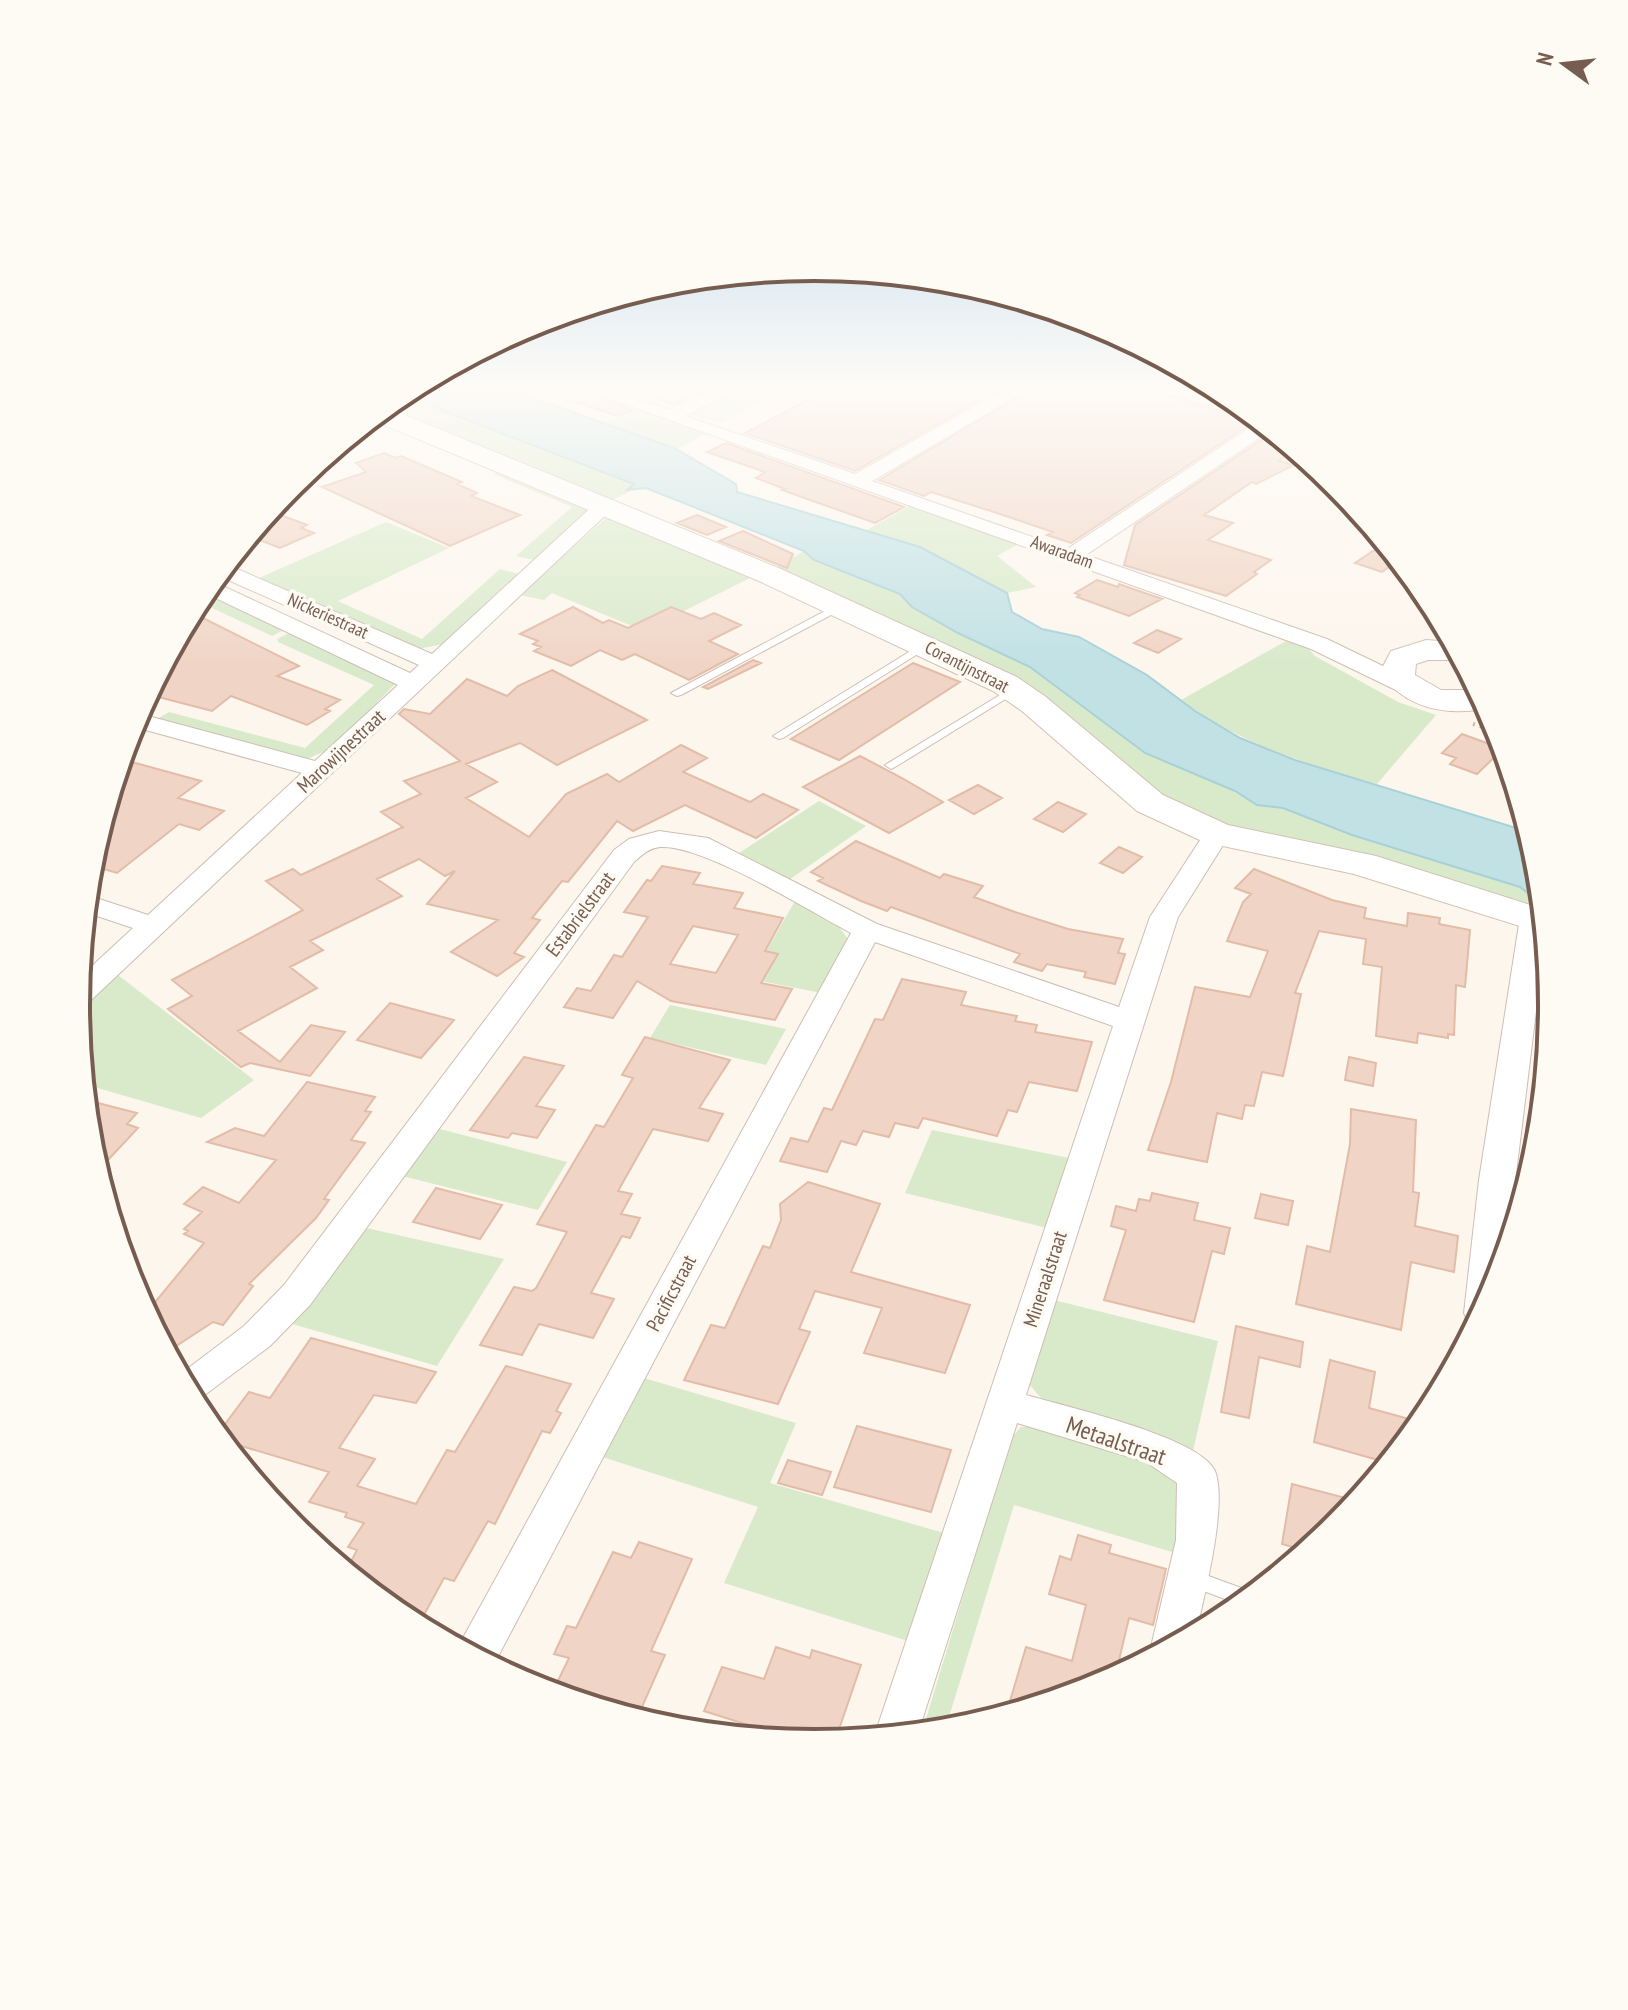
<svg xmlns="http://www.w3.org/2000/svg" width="1628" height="2010" font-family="'PT Sans Narrow',sans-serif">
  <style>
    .green { fill: #d9eacb }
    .water { fill: #c1e1e5; stroke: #a8d1d7; stroke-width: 2 }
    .building { fill: #f0d5c6; stroke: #e2bca7; stroke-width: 2; fill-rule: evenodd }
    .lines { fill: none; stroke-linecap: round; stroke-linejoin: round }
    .lane-casing { stroke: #cebeb2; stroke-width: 2 }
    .street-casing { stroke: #cebeb2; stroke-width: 2 }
    .secondary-casing { stroke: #d4c0b2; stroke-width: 2 }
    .path { stroke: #d6b8a8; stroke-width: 4; stroke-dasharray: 2 5; stroke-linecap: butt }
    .lane { fill: #fff; fill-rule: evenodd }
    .street { fill: #fff; fill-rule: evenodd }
    .secondary { fill: #fff; fill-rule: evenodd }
    .labels { text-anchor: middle; stroke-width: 7; stroke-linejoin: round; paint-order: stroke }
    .far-street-label { font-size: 18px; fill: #775d50; stroke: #fefaf4 }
    .street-label { font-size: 20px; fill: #775d50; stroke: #fefaf4 }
    .near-street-label { font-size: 24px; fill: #775d50; stroke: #fefaf4 }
    .rim { fill: none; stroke: #775d50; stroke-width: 4 }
  </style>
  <rect width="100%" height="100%" fill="#fcf6ed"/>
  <!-- green -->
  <path class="green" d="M741 385 773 395 721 423 684 413Z
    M404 392 446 412 635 485 628 490 631 491 610 501 381 410Z
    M637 408 640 409 708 432 676 449 602 424Z
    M507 469 590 510 534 560 516 556 572 507 493 474Z
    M911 505 1020 543 997 556 1036 587 1007 593 920 547 865 531Z
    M607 517 754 576 644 631 552 593 544 600 520 595Z
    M386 522 449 548 338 601 422 639 500 569 519 574 444 644 418 649 259 578Z
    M804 551 814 560 900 595 912 607 958 633 1030 667 1080 702 1257 805 1283 808 1352 835 1520 887 1537 901 1542 900 1543 916 1274 841 1174 808 1053 711 770 571Z
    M205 589 288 628 272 636 197 601Z
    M291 632 395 684 332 748 305 760 157 719 169 712 305 748 374 685 278 642 277 639Z
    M1286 641 1308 648 1315 656 1398 702 1436 715 1377 784C1308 764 1239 744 1181 700Z
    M819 801 866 826 786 882 736 855Z
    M795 901 839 927 848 939 821 993 750 979Z
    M118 975 254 1080 201 1118 84 1084 77 1013Z
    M670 1005 786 1029 766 1065 650 1038Z
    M436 1128 567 1162 538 1210 402 1176Z
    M932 1130 1074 1159 1051 1229 905 1193Z
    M362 1227 504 1259 437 1366 289 1323Z
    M1050 1299 1218 1341 1193 1451 1041 1398 1029 1384Z
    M637 1376 796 1423 770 1483 944 1533 908 1641 724 1583 758 1507 593 1454Z
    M1037 1426 1165 1464 1177 1475 1179 1554 1014 1505 945 1730 922 1732 1011 1438 1021 1427Z"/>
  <!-- water -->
  <path class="water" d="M418 384H459L478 391H514L676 449 736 484 737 492 920 547 1007 593 1012 612 1042 629 1079 637 1147 675 1195 711 1240 738 1295 760 1529 832 1538 861 1542 900 1538 901 1520 887 1352 835 1283 808 1257 805 1235 791 1145 753 1030 667 958 633 912 607 900 594 814 560 804 551 646 488 627 490 634 484 446 412 404 392Z"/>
  <!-- building -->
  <path class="building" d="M534 384H566L632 410 617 416 533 387Z
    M604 384H716L674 404Z
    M778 384H1009L855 471 745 433 810 399 777 389Z
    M1040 384H1125L1238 415 1249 412 1258 419 1071 543 1047 535 1053 532 994 512 931 492 924 496 879 480Z
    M1273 432 1294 449 1279 461 1294 465 1256 484 1252 482 1204 515 1233 523 1208 540 1271 560 1254 572 1257 574 1226 596 1124 565 1135 525Z
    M726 443 904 507 875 523 782 490 785 489 756 478 765 472 707 452Z
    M384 453 395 458 401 456 462 482 457 484 477 493 471 496 520 515 450 546 322 487 366 472 356 463Z
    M270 511 307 525 301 528 314 533 280 548 249 536Z
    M697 515 726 527 707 535 677 523Z
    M743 531 793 554 787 568 719 541Z
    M1385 543 1399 560 1382 572 1355 563Z
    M1097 580 1118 587 1119 584 1162 599 1129 616 1077 597 1080 595 1075 593Z
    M573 607 603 623 609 620 628 628 671 607 701 619 714 613 741 625 709 641 738 654 689 680 635 654 622 660 600 650 571 666 534 651 541 647 533 644 538 641 520 634Z
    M191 612 299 666 277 676 340 700 325 709 330 711 307 725 231 696 212 711 147 694Z
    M1157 630 1181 639 1158 653 1134 643Z
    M753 660 761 663 708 689 703 687Z
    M913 663 960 682 839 760 791 739Z
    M552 670 647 720 557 765 520 743 466 764 497 782 466 798 529 837 566 794 607 774 619 782 681 745 707 758 683 772 750 802 763 794 798 810 756 838 685 805 633 831 617 821 568 882 562 881 532 918 540 920 514 953 524 957 497 976 451 952 498 920 427 904 455 871 445 876 419 859 377 879 402 896 310 941 323 950 290 967 317 988 238 1031 280 1062 311 1025 345 1032 310 1076 250 1063 241 1067 168 1009 192 996 172 980 303 910 266 881 293 869 301 875 403 827 381 812 421 794 404 781 460 761 399 714 404 709 430 714 467 679 507 696 518 686Z
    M1462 734 1503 749 1477 774 1450 764 1456 758 1442 753Z
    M860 756 902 778 943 802 889 833 803 787Z
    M121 759 201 781 178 798 224 811 199 830 179 824 117 873 90 865Z
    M978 785 1002 798 974 814 949 800Z
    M1058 802 1086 814 1063 832 1034 819Z
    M856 841 940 878 944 874 983 886 974 897 1015 912 1068 929 1123 939 1118 953 1125 954 1115 984 1084 977 1086 972 1047 964 1042 971 1014 962 1020 954 891 907 887 911 861 901 818 881 823 878 811 872Z
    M1119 847 1142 857 1123 873 1100 863Z
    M662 866 700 873 693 884 743 893 734 908 783 918 765 951 778 954 761 983 792 989 775 1020 671 1001 637 981 613 1018 564 1007 577 988 591 991 614 955 622 957 648 917 624 912 647 880 651 881ZM693 926 738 935 716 973 670 964Z
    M1254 869 1332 900 1366 908 1364 918 1407 926 1408 913 1440 918 1439 924 1470 930 1465 987 1456 985 1454 1035 1448 1034V1038L1418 1033 1417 1043 1376 1036 1382 967 1363 964 1366 939 1319 931 1295 993 1301 994 1283 1076 1262 1072 1254 1106 1245 1105 1242 1119 1217 1113 1207 1162 1148 1150 1171 1082 1195 987 1250 997 1268 951 1227 941 1243 902 1251 894 1235 888Z
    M902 979 966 992 961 1005 1017 1016 1015 1021 1037 1025 1035 1032 1092 1042 1077 1091 1029 1082 1017 1112 1008 1110 997 1136 923 1118 918 1128 895 1123 889 1137 863 1131 856 1145 841 1141 827 1172 780 1161 791 1138 808 1142 824 1108 832 1110 875 1019 883 1020Z
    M390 1003 454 1020 421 1058 357 1040Z
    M645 1037 730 1060 699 1108 723 1114 708 1141 653 1129 618 1191 632 1194 621 1214 640 1218 630 1238 622 1236 591 1293 614 1299 593 1338 539 1324 522 1355 480 1345 514 1287 532 1291 536 1288 567 1232 537 1224 596 1125 604 1127 633 1078 622 1075Z
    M524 1057 564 1066 536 1106 555 1110 537 1138 512 1133 508 1138 470 1130Z
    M1349 1057 1376 1063 1373 1086 1345 1080Z
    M307 1082 375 1097 365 1111 371 1112 351 1140 365 1143 324 1199 329 1200 316 1218 249 1284 253 1286 223 1325 213 1322 167 1352 146 1313 204 1243 184 1234 188 1231 184 1229 202 1212 184 1204 203 1187 239 1203 276 1160 207 1142 235 1128 264 1136Z
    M98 1103 137 1113 127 1124 138 1128 106 1162 93 1158 90 1149 87 1114Z
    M1351 1109 1416 1120 1413 1192 1419 1193 1415 1226 1458 1236 1454 1272 1411 1262 1401 1330 1296 1304 1307 1246 1330 1252 1350 1144Z
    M808 1182 880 1204 851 1272 970 1305 945 1373 864 1353 882 1308 815 1291 799 1329 810 1332 778 1404 684 1380 711 1325 725 1328 763 1246 770 1248 781 1220 780 1204Z
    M436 1188 502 1205 480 1239 413 1222Z
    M1152 1193 1198 1203 1194 1220 1230 1228 1224 1254 1212 1251 1194 1322 1104 1300 1126 1230 1111 1226 1116 1206 1136 1211 1139 1199 1150 1201Z
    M1261 1194 1293 1201 1288 1225 1255 1218Z
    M1236 1326 1303 1342 1300 1367 1259 1357 1249 1418 1221 1412Z
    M311 1338 436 1372 416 1403 374 1395 339 1448 375 1459 357 1486 416 1504 447 1450 455 1452 506 1366 571 1384 556 1411 561 1413 550 1433 542 1431 495 1524 488 1521 454 1581 444 1578 418 1626 346 1571 357 1550 348 1547 364 1523 345 1517 347 1513 309 1502 329 1472 221 1440 217 1435 249 1392 270 1398Z
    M1330 1360 1375 1372 1369 1408 1409 1419 1406 1442 1389 1463 1314 1442Z
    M857 1426 951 1450 931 1512 834 1487Z
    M788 1460 831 1472 822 1495 778 1483Z
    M1292 1484 1357 1501 1336 1527 1306 1551 1282 1544Z
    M1078 1535 1111 1545 1109 1553 1166 1569 1153 1625 1129 1618 1115 1677 1096 1687 1030 1707 1010 1701 1026 1647 1072 1661 1086 1605 1049 1594 1060 1556 1071 1560Z
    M639 1542 692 1559 651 1651 665 1655 638 1716 554 1689 569 1658 554 1654 567 1626 576 1628 613 1552 631 1558Z
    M776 1647 810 1658 812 1650 861 1665 835 1741 802 1742 704 1711 722 1667 764 1679Z"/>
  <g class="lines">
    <defs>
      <path id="lane" d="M840 603 844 604V608L681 695 677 696 671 693Z
        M925 642 930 645 929 647 783 738 779 739 773 736Z
        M1013 687 1019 690 1017 692 895 767 891 769 885 765Z
        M1192 1570 1255 1593 1241 1605 1185 1584 1182 1578 1185 1572Z"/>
      <path id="street" d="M569 384H595L669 410 723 384H746L685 416 855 474 1015 384H1037L872 481 1067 549 1260 421 1271 430 1086 555 1327 639 1418 683 1422 688 1418 693H1402L1311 649Z
        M605 499 615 505 612 509 88 1003 76 1005 79 978 133 928 85 912 87 895 148 915 302 773 131 726 137 713 315 761 398 685 203 592 212 581 410 673 419 665 217 575 226 564 432 654 598 501Z
        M1217 826 1226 828 1230 834 1178 917 1026 1395C1063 1406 1201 1437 1215 1471 1228 1504 1204 1597 1196 1633L1155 1656 1151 1647 1176 1540 1177 1483 1146 1462 1017 1423 918 1733 874 1737 1113 1026 875 942 493 1666 458 1647 851 933C809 911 703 844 660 847 649 848 642 855 634 862L310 1305 270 1346 194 1403 179 1375 244 1326 284 1285 614 850 629 839 659 831 708 838 877 924 1119 1007 1150 917 1208 828Z
        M1534 910 1543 912 1545 938 1506 1255 1496 1288 1476 1325 1469 1323 1464 1313 1479 1180 1520 918 1524 912Z"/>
      <path id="secondary" d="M1147 384C1187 384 1214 383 1246 410L1239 412 1150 389Z
        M385 407 781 569 1017 677 1046 697 1163 795 1228 825 1376 856 1543 909 1545 934 1354 874 1204 842 1137 811 1022 711 993 691 759 581 370 419Z
        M1426 640 1453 642 1463 660H1428L1416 664 1415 675 1441 690H1478L1488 708C1446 717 1404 708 1380 672L1391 651Z"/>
    </defs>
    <!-- lane casing -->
    <use href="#lane" class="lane-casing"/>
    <!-- street casing -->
    <use href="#street" class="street-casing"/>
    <!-- secondary casing -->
    <use href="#secondary" class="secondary-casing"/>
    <!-- path -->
    <path class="path" d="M1473 724 1499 732"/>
    <!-- lane -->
    <use href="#lane" class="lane"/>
    <!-- street -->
    <use href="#street" class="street"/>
    <!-- secondary -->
    <use href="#secondary" class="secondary"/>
  </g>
  <!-- sky -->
  <linearGradient id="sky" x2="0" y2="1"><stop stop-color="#98c6e7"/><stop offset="0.58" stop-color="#fefbf7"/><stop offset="1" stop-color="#fefbf7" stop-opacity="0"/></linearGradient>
  <rect width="1628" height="665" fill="url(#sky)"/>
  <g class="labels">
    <!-- far-street labels -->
    <g class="far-street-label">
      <text transform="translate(1062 552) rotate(20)" y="6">Awaradam</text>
      <text transform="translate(328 616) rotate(24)" y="6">Nickeriestraat</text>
      <text transform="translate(967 667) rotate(27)" y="6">Corantijnstraat</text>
    </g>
    <!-- street labels -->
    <g class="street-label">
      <text transform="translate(341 751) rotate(-43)" y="7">Marowijnestraat</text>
      <text transform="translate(580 914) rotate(-53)" y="7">Estabrielstraat</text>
      <text transform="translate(1045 1279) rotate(-72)" y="7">Mineraalstraat</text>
      <text transform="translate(671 1293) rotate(-62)" y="7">Pacificstraat</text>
    </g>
    <!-- near-street labels -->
    <g class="near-street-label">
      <text transform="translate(1116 1441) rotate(19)" y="8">Metaalstraat</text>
    </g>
  </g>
  <!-- crop -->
  <path d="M0 0H1628V2010H0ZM90 1005a724 724 0 1 1 1448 0a724 724 0 1 1-1448 0Z" fill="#fefaf4" fill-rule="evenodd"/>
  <path class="rim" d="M90 1005a724 724 0 1 1 1448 0a724 724 0 1 1-1448 0Z"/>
  <!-- north arrow -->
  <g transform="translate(1564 64) rotate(285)" stroke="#fefaf4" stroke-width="6" paint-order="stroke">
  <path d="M0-6L14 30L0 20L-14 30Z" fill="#775d50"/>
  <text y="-12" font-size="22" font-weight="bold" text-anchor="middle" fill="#775d50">N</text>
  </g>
</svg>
